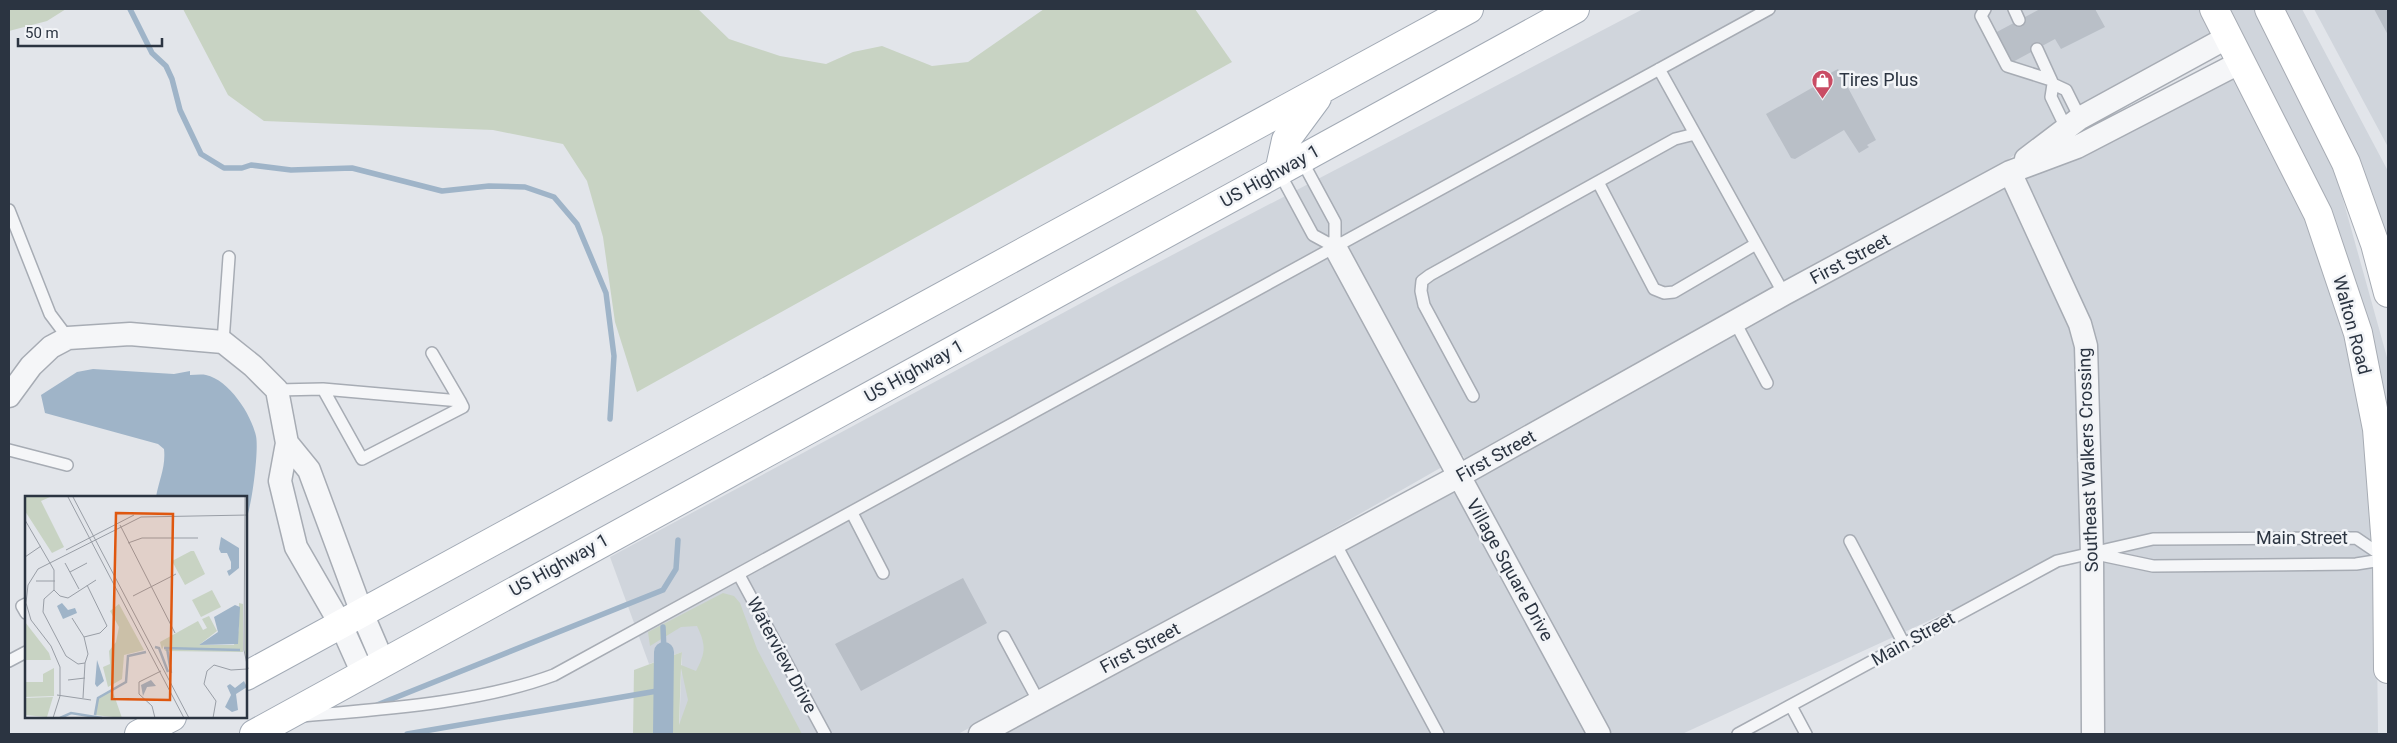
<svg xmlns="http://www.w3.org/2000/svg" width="2397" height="743" font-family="Roboto,sans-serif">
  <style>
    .built { fill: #d0d5dc }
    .green { fill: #c8d3c3; fill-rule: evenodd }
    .water { fill: #9fb4c8 }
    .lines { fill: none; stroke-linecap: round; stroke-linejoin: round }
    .stream { stroke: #9fb4c8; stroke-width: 5.5 }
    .canal { stroke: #9fb4c8; stroke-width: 20 }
    .building { fill: #b9bfc7 }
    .lane-casing { stroke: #a7acb4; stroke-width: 14 }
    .street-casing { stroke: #a7acb4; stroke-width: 25 }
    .secondary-casing { stroke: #a7acb4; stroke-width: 30 }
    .primary-casing { stroke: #a2aab5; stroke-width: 30 }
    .lane { stroke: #f5f6f8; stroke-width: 11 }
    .street { stroke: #f5f6f8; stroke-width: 22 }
    .secondary { stroke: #fff; stroke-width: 28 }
    .primary { stroke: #fff; stroke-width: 28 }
    .labels { text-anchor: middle; stroke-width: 5; stroke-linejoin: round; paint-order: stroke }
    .poi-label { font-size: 18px; fill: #2b3441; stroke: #f2f4f7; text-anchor: start }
    .street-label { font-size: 18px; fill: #2b3441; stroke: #f2f4f7 }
    .inset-river { fill: none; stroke: #9fb4c8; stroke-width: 2.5 }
    .inset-road { fill: none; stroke: #999ea6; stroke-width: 1 }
    .view { fill: #df570f; fill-opacity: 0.15; stroke: #df570f; stroke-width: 2.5 }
    .inset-edge { fill: none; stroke: #2b3441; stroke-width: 2.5 }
  </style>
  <rect width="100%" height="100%" fill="#e2e5ea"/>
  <!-- built -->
  <path class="built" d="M1643 9H2201L2214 33 2053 125 1996 169 1466 461 1463 455 1221 593 958 734H679L682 652 649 664 610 557 1111 287Z
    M2226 9H2256L2332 160 2388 361V433Z
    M2281 9H2302L2388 171V248Z
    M2314 9H2388V147Z
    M2236 76 2308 218 2347 335 2366 431 2376 559 2378 734H2104L2103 553 2097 343 2090 321 2024 178Z
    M2004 187 2069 328 2075 347 2081 551 1682 734H1001Z"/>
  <!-- green -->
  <path class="green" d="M9 9H66L47 21 9 31Z
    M183 9H698L729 39 780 56 826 64 853 52 882 46 932 66 968 62 1044 9H1195L1232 62 637 392 615 322 603 237 587 181 563 144 493 130 264 121 228 95Z
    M723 593 734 596 740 603 757 649 802 734H633L634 670 682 652 681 665 696 671C706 652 706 645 697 626L681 627 650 646 648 632ZM681 668 688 700 679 725V724Z"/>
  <!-- water -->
  <path class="water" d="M93 369 174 374 190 371V375C195 375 201 374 206 375 229 380 251 414 256 436 259 450 252 505 246 520V497H156C159 480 166 467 164 449L158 444 45 413 41 395 77 372Z"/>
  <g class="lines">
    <!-- stream -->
    <path class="stream" d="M130 9 152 53 166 66 172 79 180 110 201 154 224 168H242L251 165 291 170 352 168 442 191 489 186 525 187 554 197 577 224 606 293 614 356 610 419
      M663 627 664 652
      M377 705 663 590 676 569 678 540
      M407 734 663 690"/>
    <!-- canal -->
    <path class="canal" d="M663 734 664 652"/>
  </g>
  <!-- building -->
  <path class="building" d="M2040 9H2095L2105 27 2061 49 2055 39 2009 64 1993 34Z
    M2374 9H2388V35Z
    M1838 69 1876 140 1867 145 1869 147 1859 153 1844 130 1795 159 1791 158 1766 114 1817 85V80Z
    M963 578 987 623 861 691 835 644Z"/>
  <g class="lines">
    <defs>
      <path id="lane" d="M1985 9 1981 16 2007 66 2051 80
        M2014 9 2019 20
        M2037 49 2053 84 2066 90 2080 118
        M1659 69 1784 294
        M2053 84 2051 97 2066 128
        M1301 159 1335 222V247
        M1279 172 1313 235 1335 247
        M1598 182 1654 289 1664 293 1674 292 1756 244
        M9 210 50 314 68 338
        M1735 322 1767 383
        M223 342 229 257
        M432 353 460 401
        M277 390 323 389 460 401 463 407 362 459 323 389
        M1473 396 1424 305 1421 291 1422 281 1430 275 1675 139 1695 134
        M9 450 67 465
        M852 513 883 573
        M1850 541 1904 644
        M1335 543 1438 734
        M2096 554 2153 566 2356 564 2388 559
        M739 575 825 734
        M26 604 22 606 26 613
        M1004 637 1039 702
        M9 661 26 652
        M1791 706 1806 734
        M303 716C383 709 479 703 554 675L1769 9
        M1738 734 2057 561 2153 539 2356 538 2384 557"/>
      <path id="street" d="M2026 159 2080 118 2228 37
        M2010 172 2080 324 2086 346 2092 554 2093 734
        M1335 247 1599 734
        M9 396 31 366 51 347 68 338 130 334 223 342 253 366 277 390 287 443 280 481 296 547 341 625 363 674
        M287 443 309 470 362 613 383 662
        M980 734 1459 476 1784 294 2010 172 2077 147 2241 62"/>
      <path id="secondary" d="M2214 9 2318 214 2358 333 2377 429 2387 559 2388 669
        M2269 9 2346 163 2375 244 2388 293"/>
      <path id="primary" d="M1279 172 1286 140 1317 98
        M246 676 1469 9
        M139 734 172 717
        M254 734 1575 9"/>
    </defs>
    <!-- lane casing -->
    <use href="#lane" class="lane-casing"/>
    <!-- street casing -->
    <use href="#street" class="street-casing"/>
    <!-- secondary casing -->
    <use href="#secondary" class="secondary-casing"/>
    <!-- primary casing -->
    <use href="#primary" class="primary-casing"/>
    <!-- lane -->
    <use href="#lane" class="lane"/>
    <!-- street -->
    <use href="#street" class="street"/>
    <!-- secondary -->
    <use href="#secondary" class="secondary"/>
    <!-- primary -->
    <use href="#primary" class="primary"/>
  </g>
  <!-- icons -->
  <defs>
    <symbol id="shop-pin" viewBox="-11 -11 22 30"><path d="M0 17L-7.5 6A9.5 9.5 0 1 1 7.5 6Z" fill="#c94c64" stroke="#f2f4f7"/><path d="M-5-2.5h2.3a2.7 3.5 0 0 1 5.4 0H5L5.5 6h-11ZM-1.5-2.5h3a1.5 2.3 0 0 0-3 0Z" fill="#fff"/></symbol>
  </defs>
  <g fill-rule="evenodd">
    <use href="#shop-pin" x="1810" y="68" width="25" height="34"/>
  </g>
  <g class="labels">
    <!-- poi labels -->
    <g class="poi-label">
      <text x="1839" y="86">Tires Plus</text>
    </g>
    <!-- street labels -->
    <g class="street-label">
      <text transform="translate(1270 176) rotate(-29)" y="6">US Highway 1</text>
      <text transform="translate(1850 259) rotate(-28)" y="6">First Street</text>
      <text transform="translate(2352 325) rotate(75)" y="6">Walton Road</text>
      <text transform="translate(914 371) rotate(-29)" y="6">US Highway 1</text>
      <text transform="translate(1496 456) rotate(-29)" y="6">First Street</text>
      <text transform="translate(2088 460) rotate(-92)" y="6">Southeast Walkers Crossing</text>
      <text x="2302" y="544">Main Street</text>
      <text transform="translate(559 565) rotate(-29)" y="6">US Highway 1</text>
      <text transform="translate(1510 570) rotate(61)" y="6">Village Square Drive</text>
      <text transform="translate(1913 639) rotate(-29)" y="6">Main Street</text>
      <text transform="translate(1140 648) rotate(-28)" y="6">First Street</text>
      <text transform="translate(782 655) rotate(62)" y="6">Waterview Drive</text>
    </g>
  </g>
  <!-- overview -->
  <g transform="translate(25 496)">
    <rect width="222" height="222" fill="#e2e5ea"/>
    <path d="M0 1H25L16 5 39 51 27 57 0 15ZM222 53V167L220 156ZM166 55H169L180 78 160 89 147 65ZM187 94 196 111 176 121 167 104ZM214 107 218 108V156L140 155 139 149 137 154 135 146 173 125 178 134 182 132 177 123 184 120 192 135 174 149H209L214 133ZM94 108 119 154 99 159 97 183 83 191 78 171 85 168 84 155 91 146 94 131 85 115ZM0 126 24 157 26 164H0ZM29 172V200L0 201V186H18V178ZM86 194 89 199 97 222 70 219 72 202ZM28 201 22 221 0 219V202Z" fill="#c8d3c3"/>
    <path d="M196 41 214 52V72L204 80 202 75 206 73V66L202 57H196L194 53ZM37 107 43 114 50 112 52 117 38 123 32 110ZM210 109 215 111 213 148 174 149 193 136 189 121ZM72 164 79 185 72 191 70 188ZM126 184 131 190 122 191 118 200 116 189ZM219 185 222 191 211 198 213 214 207 216 200 211 206 199 202 190 205 188 210 192Z" fill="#9fb4c8"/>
    <path class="inset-river" d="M130 151 134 152 143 176M139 152 215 154M142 152 146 177M70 219 73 202 101 186 103 160 121 156M35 222 46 217 77 222"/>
    <path class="inset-road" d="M43 1 159 222M48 1 164 222M220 1 219 154 223 173M0 24 29 74V94L35 100 43 102 71 84M95 29 150 137M103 47 117 42H173M41 54 109 19M0 61 16 50M40 67 54 93M45 76 62 67M11 85H30M29 94 19 103 18 116 41 160 53 168 60 167 63 158 59 141 47 122M108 100 151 78M59 141 75 137 82 130 62 89M43 184 60 182M32 199 66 204M58 202 60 167M28 222 35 200V171L26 150 6 124 1 107 3 89 13 73 116 21 223 19M130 222 127 210 114 198V186L136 175M188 222 191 205 179 188 182 175 189 169 206 174 222 173"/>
    <path class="view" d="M91 17 148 18 145 204 87 203Z"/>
    <rect width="222" height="222" class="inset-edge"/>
  </g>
  <!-- border -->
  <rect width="2397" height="743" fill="none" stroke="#2b3441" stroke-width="20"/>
  <!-- scale -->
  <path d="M18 38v8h144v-8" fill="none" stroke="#2b3441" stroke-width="2.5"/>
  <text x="25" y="38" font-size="15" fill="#2b3441" stroke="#f2f4f7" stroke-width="4" paint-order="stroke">50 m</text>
</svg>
